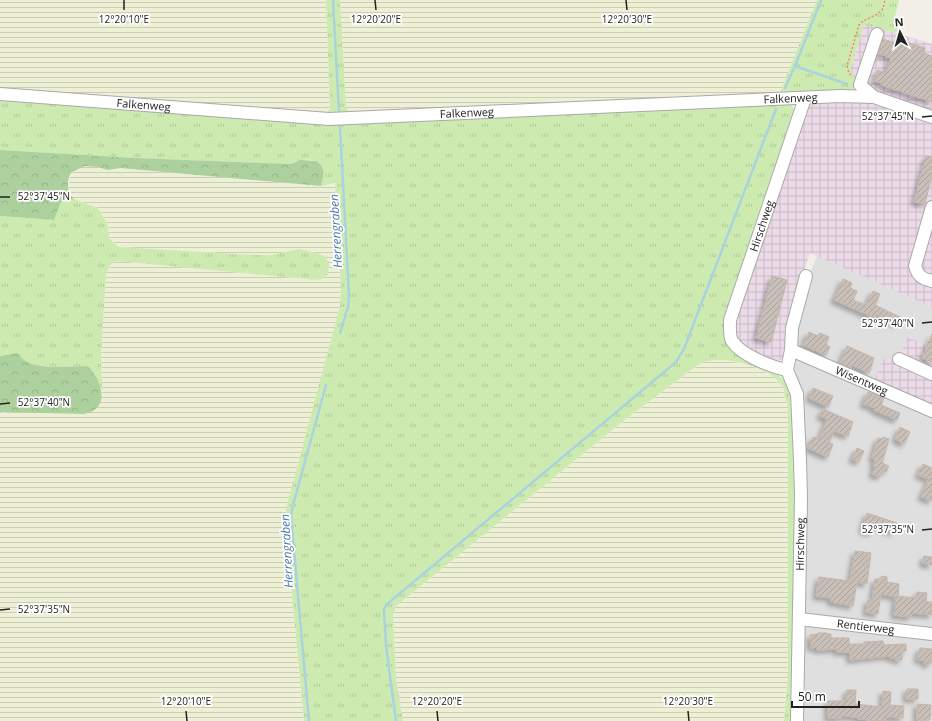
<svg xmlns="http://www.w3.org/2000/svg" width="932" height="721" font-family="'Open Sans',sans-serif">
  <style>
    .residential { fill: #e0dfdf }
    .industrial { fill: url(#industrial-grid) }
    .farmland { fill: url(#farmland-rules) }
    .grass { fill: url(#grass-tufts) }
    .forest { fill: url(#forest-crowns) }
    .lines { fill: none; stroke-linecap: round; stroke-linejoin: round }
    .stream { stroke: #aad3df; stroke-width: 2.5 }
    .building { fill: url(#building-hatch); stroke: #c4b6ab; filter: url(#shadow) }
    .minor-casing { stroke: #a9a9a9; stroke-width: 14 }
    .path { stroke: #fa8072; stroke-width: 1.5; stroke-dasharray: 2 2; stroke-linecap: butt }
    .minor { stroke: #fff; stroke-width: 12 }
    .ticks { fill: none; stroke: #222; stroke-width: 1.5 }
    .labels { text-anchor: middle; stroke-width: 3.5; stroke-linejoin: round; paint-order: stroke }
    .street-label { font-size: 11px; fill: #222; stroke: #fff }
    .water-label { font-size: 12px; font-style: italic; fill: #4a7aab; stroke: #fff }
    .ticks-label { font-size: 10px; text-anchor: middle; fill: #222; stroke: #fff; stroke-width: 3.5; stroke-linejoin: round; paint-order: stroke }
  </style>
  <defs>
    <pattern id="industrial-grid" width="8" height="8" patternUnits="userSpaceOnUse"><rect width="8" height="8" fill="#ebdbe8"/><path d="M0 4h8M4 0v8" fill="none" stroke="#c9bcc7"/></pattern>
    <pattern id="farmland-rules" width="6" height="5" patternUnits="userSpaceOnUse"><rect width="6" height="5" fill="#eef0d5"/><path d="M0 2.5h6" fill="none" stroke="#ccceb7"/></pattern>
    <pattern id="grass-tufts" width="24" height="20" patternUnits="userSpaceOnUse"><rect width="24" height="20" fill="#cdebb0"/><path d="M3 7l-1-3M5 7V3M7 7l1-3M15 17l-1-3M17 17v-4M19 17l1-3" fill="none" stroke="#b0c997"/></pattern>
    <pattern id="forest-crowns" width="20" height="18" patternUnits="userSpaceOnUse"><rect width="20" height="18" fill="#add19e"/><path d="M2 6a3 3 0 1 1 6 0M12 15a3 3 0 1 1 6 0" fill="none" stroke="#95b388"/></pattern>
    <pattern id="building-hatch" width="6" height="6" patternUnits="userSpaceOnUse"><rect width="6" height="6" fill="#c7bfb8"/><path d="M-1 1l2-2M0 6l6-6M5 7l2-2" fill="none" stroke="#aba49e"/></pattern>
    <filter id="shadow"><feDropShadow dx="-3.5" dy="3.5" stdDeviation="2" flood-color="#0004"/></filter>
  </defs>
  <rect width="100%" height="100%" fill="#f2efe9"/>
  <!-- residential -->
  <path class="residential" d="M817 256 932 307V721H802L807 495 801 393 795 367 797 331 809 276Z"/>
  <!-- industrial -->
  <path class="industrial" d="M864 25 896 33 932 44V113L881 96 858 79 850 71Z
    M815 102 876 103 932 122V307L810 253 801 280 787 354 781 360 773 361 743 345 737 339 735 329 736 316 808 108Z
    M908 337 930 347 932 343V407L873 382 885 356 897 361Z"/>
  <!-- farmland -->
  <path class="farmland" d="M0 0H326L330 110 324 115 0 91Z
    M340 0H817L780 93 350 114 346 107Z
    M84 166 97 167 103 169 113 170 120 168 321 186 335 183 341 288 340 306 285 520 304 721H0V413L100 402 102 391 101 354 106 276 107 270 113 263 117 261 317 280 299 249 271 255H254L119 247 110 239 107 223 98 208 74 199 70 195 68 190 70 177 74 171Z
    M718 359 753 366 772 375 782 386 788 407V674L784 721H403L396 679 393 615 396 606 622 422 699 364 706 361Z"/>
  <!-- grass -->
  <path class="grass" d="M326 0H340L346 107 350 114 324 115 330 109Z
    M817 0H899L893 24 898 27 896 33 864 25 850 71 858 79 851 93H780Z
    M0 98 317 122 791 104 794 110 725 333 782 378 791 391 794 404 797 491 793 721H784L788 674V407C786 400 785 392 782 386 772 369 736 359 717 360 710 360 705 362 699 364L622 422 396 606 393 615 396 679 403 721H304L285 520 286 509 340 306 341 288 335 183 321 186C329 160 312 154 291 164L136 158 0 150Z
    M74 199 98 208 107 223 110 239 119 247 254 255H271L299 249 317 253 324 256 327 260 329 265 328 274 322 279 317 280 117 261C109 264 107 269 106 276L101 354 102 391 92 371 86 366C69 366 40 370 26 361 22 359 20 355 17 353L0 356V216L54 220 61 202Z"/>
  <!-- forest -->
  <path class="forest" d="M0 150 136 158 291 164 300 160 317 161C326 170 324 174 321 186L120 168 108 170 97 167 84 166 71 173C66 182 67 192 74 199L61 202 54 220 0 216Z
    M17 353C20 355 22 359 26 361 40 370 69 366 86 366L89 367C102 382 111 409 84 414L2 412 0 413V356Z"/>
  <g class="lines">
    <!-- stream -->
    <path class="stream" d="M333 0 339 112
      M795 66 847 84
      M785 88 795 66 821 0
      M340 127 349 296 348 307 340 333
      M309 721 291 516 293 505 326 385
      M396 721 386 646 384 609 386 605 676 362 684 349 776 109"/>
  </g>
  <!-- building -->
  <path class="building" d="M883 39 895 43 897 39 925 48 924 53 932 56V102L881 85 882 83 874 81 878 70 886 73 891 58 878 53Z
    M926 156 932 157V175L925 204 914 202Z
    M772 276 787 280 771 342 756 338Z
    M843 279 852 283 850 288 857 291 853 300 866 305 873 291 880 294 875 305 900 317 898 324 876 315 875 318 834 300Z
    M809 332 818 336 820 333 829 337 826 345 830 347 826 355 803 345Z
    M932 334V362L922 358Z
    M847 346 874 358 869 373 852 365 851 368 840 363Z
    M813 388 833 396 828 407 809 398Z
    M868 392 884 398 881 405 900 413 897 420 874 410 875 408 863 404Z
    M823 409 853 422 848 436 834 431 829 443 833 444 828 457 808 448 813 437 819 439 827 419 820 416Z
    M900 427 910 432 904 444 895 439Z
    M883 437 889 439 882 463 889 466 886 472 883 470 880 477 872 474 875 467 873 466 875 460 872 458 878 438 882 439Z
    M857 448 864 451 859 462 852 459Z
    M923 464 932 468V501L921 497 929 479 918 475Z
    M867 513 897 523 894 532 873 526 871 533 862 530Z
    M855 551 871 553 867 584 857 582 853 606 831 602V598L816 596 819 577 850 581Z
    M924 556 932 557V565L923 564Z
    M882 576 887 577V582L899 584 898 596 916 598 917 592 927 593 926 602H932V615L912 613 911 617 894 615 896 597 881 594 878 614 866 612 868 600 872 601 875 579 878 580Z
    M818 633H827V634H831V638H849V644H864V642L883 641 884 645 906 644V651H902V660H895V658H890L889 656 850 660V652H837V649L817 650V647L811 648 810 635 818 634Z
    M920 648 932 649 931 664H924L925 660H917Z
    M907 689H918V699H906Z
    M847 690H856L855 704 882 707 883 691 891 692 890 705 904 706 903 718 886 717 885 721H872V720L858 719V717L841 716V718H828V701H846Z
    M917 704 931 705 930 720H917Z"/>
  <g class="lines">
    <defs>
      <g id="minor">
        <path id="s1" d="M0 94 329 119 841 96 874 97 932 117"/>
        <path d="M874 97 860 85 877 34"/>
        <path d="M932 207 915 266C918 276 922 279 932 281"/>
        <path id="s2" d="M791 350 932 411"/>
        <path d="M899 359 932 374"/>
        <path d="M787 370 791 350 792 328 806 276"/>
        <path id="s3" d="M799 619 932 634"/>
        <path id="s4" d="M797 721 801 497 800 460 797 394 787 370C771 367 741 355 732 341 729 335 730 327 730 320L805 98"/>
      </g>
    </defs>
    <!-- minor casing -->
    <use href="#minor" class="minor-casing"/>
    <!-- path -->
    <path class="path" d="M851 75 849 73 847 66 859 25C866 17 876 17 882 10 884 7 884 3 885 0"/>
    <!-- minor -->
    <use href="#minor" class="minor"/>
  </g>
  <!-- ticks -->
  <path class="ticks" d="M124 0V10M375 0 376 10M626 0 627 10M922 117 932 116M0 197H10M922 323 932 322M0 404 10 403M922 530 932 529M0 610 10 609M186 711 187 721M437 711 438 721M688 711 689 721"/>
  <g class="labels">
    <!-- street labels -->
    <g class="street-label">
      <text dy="4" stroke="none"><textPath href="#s1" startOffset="792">Falkenweg</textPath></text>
      <text dy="4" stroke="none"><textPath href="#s1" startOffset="144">Falkenweg</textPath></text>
      <text dy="4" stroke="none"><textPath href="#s1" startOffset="468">Falkenweg</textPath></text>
      <text dy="4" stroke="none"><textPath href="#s4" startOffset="537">Hirschweg</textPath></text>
      <text dy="4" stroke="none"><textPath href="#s2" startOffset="77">Wisentweg</textPath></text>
      <text dy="4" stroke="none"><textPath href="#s4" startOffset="177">Hirschweg</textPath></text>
      <text dy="4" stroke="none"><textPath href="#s3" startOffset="67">Rentierweg</textPath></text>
    </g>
    <!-- water labels -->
    <g class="water-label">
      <text transform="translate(336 231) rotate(-93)" y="4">Herrengraben</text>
      <text transform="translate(287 551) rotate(-93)" y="4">Herrengraben</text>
    </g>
  </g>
  <g class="ticks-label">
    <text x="124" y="23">12°20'10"E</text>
    <text x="376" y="23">12°20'20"E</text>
    <text x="627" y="23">12°20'30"E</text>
    <text x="888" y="120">52°37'45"N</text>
    <text x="44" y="200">52°37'45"N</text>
    <text x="888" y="327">52°37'40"N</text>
    <text x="44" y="406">52°37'40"N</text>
    <text x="888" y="533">52°37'35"N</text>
    <text x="44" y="613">52°37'35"N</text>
    <text x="186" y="705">12°20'10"E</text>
    <text x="437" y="705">12°20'20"E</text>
    <text x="688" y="705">12°20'30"E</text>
  </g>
  <!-- north arrow -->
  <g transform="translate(900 32) rotate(355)" stroke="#ffffff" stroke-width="3" paint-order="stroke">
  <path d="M0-3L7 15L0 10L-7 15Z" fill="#222222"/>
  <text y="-6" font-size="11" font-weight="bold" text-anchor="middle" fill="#222222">N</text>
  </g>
  <!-- scale -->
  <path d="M792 701v6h67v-6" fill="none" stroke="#222222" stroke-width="2"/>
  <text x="798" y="701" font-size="12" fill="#222222" stroke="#ffffff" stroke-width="3" paint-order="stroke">50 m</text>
</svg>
